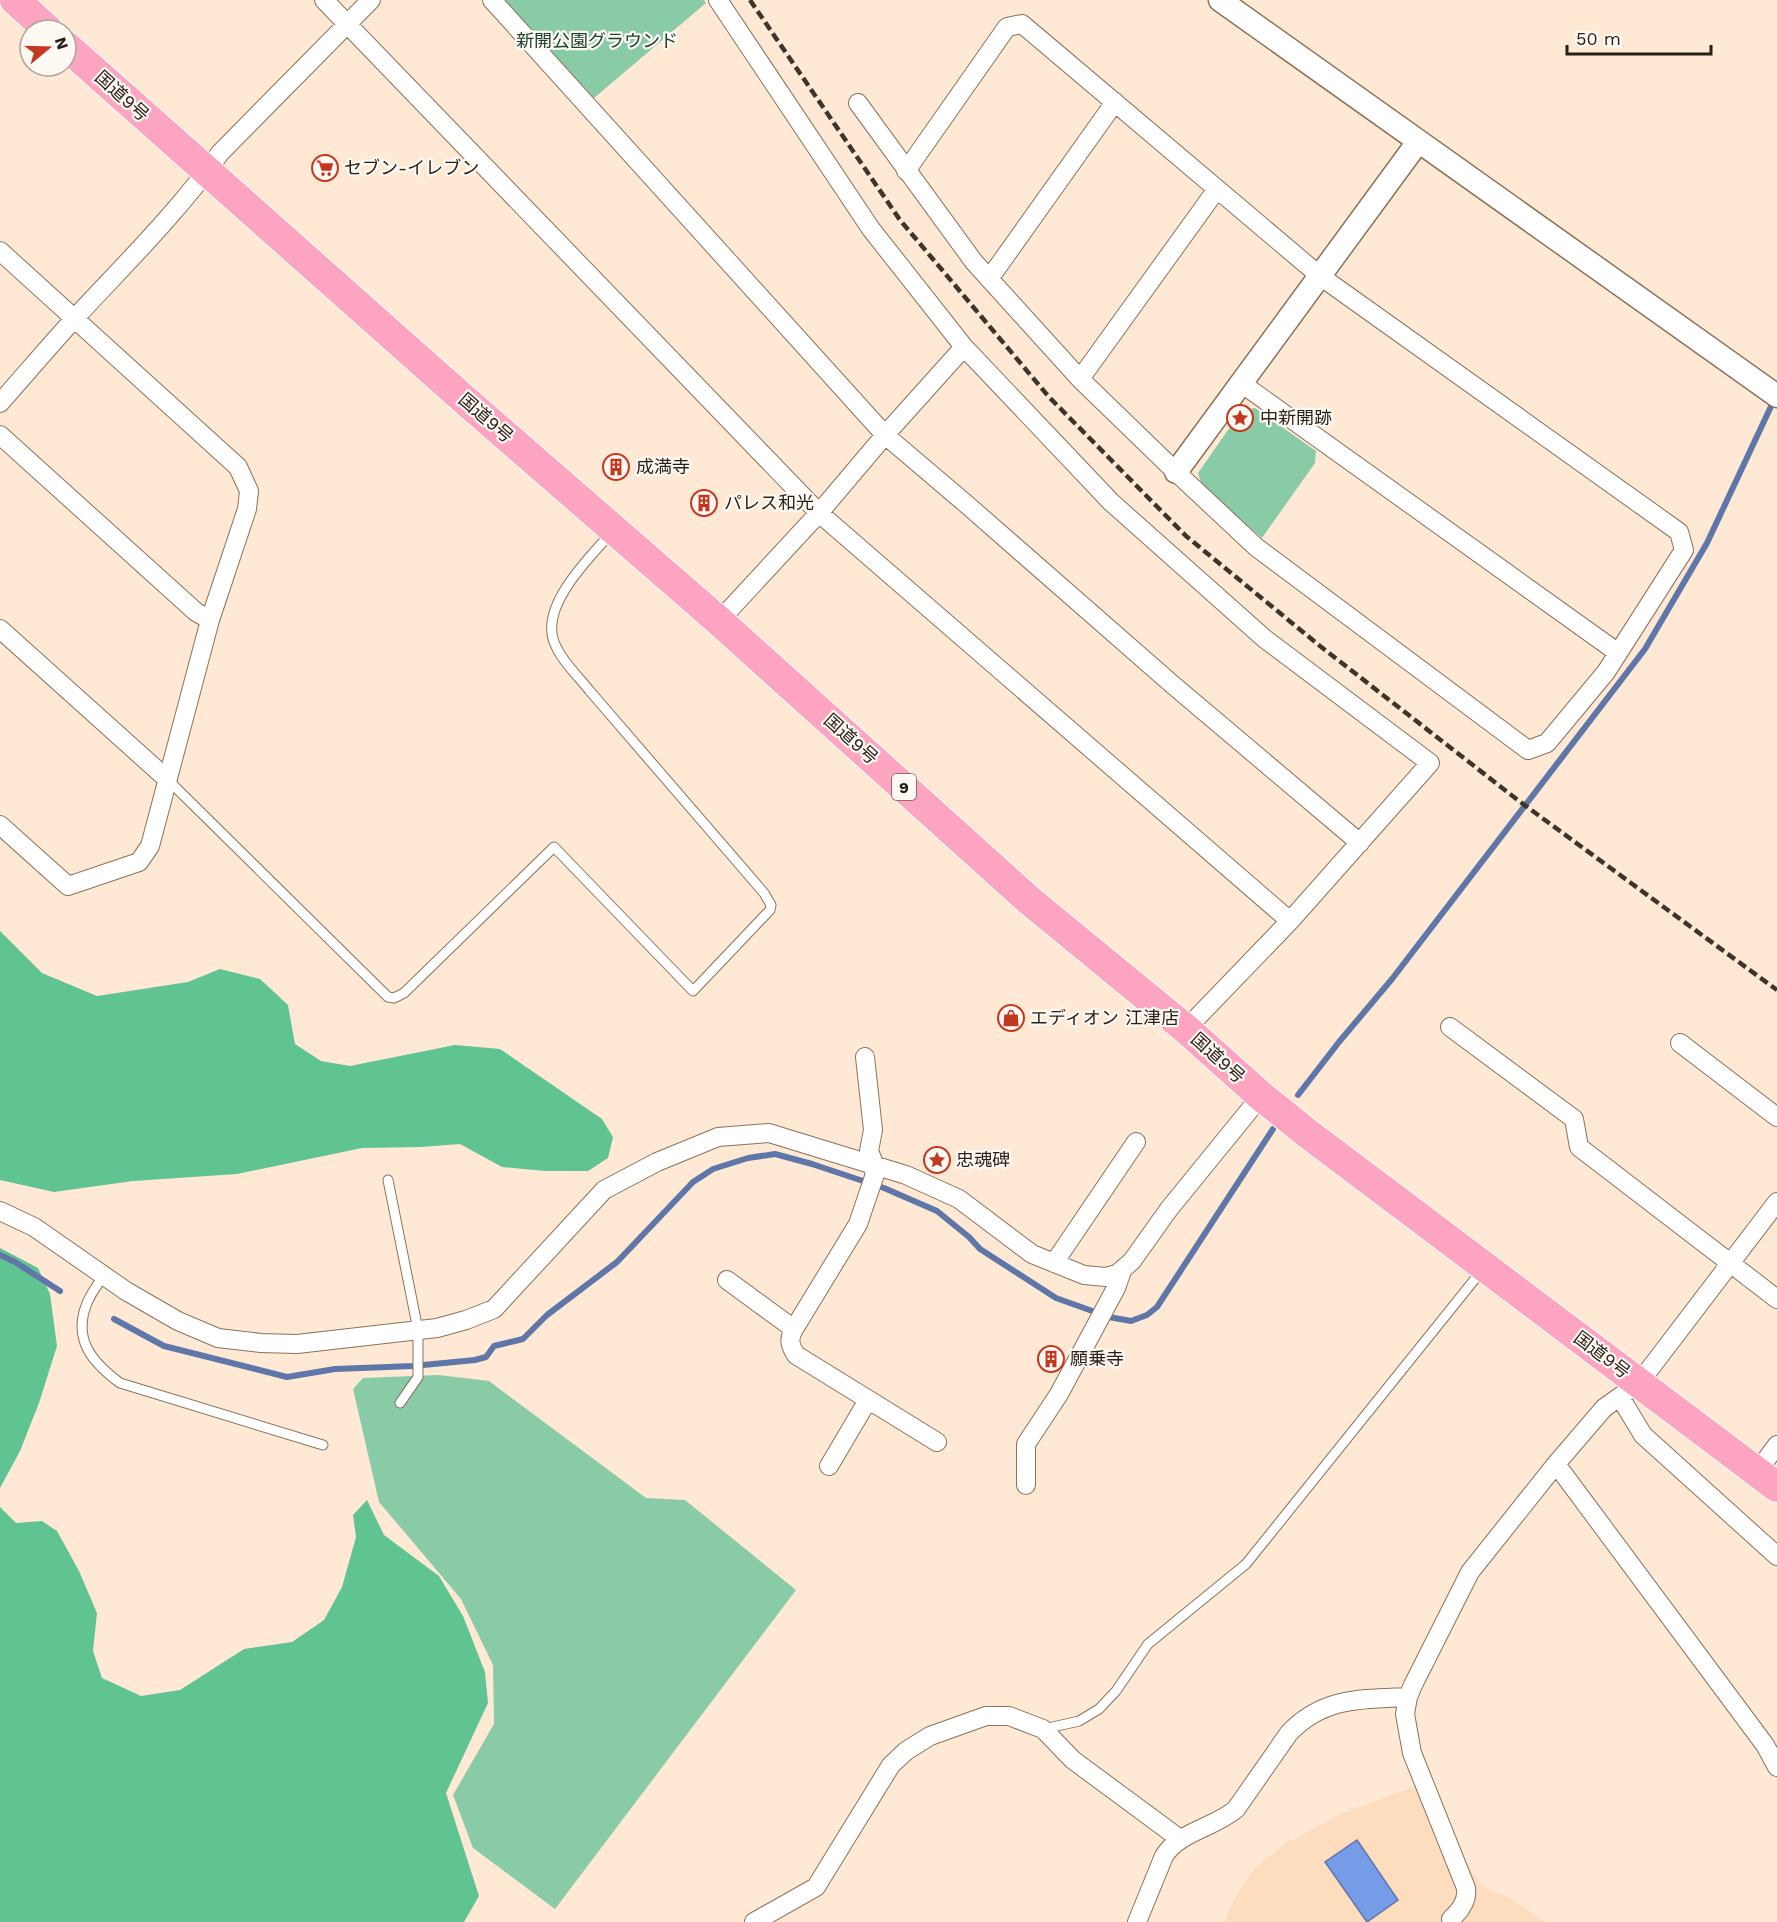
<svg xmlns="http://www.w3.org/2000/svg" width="1777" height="1922" font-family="'Work Sans','Noto Sans JP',sans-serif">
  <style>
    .built { fill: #fdddbe }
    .green { fill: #89cba7 }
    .forest { fill: #60c492 }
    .water { fill: #769ce8; stroke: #5f76a9; stroke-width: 1.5 }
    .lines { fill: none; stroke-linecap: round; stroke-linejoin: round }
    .stream { stroke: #5f76a9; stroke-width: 6 }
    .service-casing { stroke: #8a725b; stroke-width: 11 }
    .minor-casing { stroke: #8a725b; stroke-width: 20 }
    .tertiary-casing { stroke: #8a725b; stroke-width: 25 }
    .trunk-casing { stroke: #fff; stroke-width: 32 }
    .service { stroke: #fff; stroke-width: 9 }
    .minor { stroke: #fff; stroke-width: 18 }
    .tertiary { stroke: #fff; stroke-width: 22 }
    .trunk { stroke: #fca4c0; stroke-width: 30 }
    .rail { stroke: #3e3429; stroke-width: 4.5; stroke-dasharray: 9 4.5; stroke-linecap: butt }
    .labels { text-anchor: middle; stroke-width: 4.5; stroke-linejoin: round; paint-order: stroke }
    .shield { fill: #fff9f4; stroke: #686058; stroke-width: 1.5 }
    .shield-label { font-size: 16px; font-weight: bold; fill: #281f15 }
    .park-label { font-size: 18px; fill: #19432f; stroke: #fff9f4 }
    .street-label { font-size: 18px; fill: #281f15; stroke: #fff9f4 }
    .poi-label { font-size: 18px; fill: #281f15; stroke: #fff9f4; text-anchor: start }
  </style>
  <rect width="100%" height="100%" fill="#ffe9d5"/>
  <!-- built -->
  <path class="built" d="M1416 1786 1482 1887 1510 1898 1545 1922H1225L1234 1899 1255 1868 1286 1843 1343 1813Z"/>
  <!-- green -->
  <path class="green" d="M504 0H704L706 3 594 98Z
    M1255 408 1316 451 1315 463 1262 538 1202 486 1198 473 1242 410Z
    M439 1375 489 1381 646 1498 685 1500 796 1590 555 1909 473 1848 453 1795 494 1724 493 1665 461 1599 379 1502 353 1389 363 1378Z"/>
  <!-- forest -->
  <path class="forest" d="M0 931 42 973 97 996 188 982 220 969 260 979 288 1005 295 1044 321 1061 350 1066 455 1045 500 1049 602 1119 613 1137 608 1158 588 1171H545L502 1167 460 1144 421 1147 362 1148 237 1174 133 1181 54 1192 0 1180Z
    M0 1248 38 1268 50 1294 57 1346 39 1403 20 1451 0 1488Z
    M367 1500 384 1535 439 1576 463 1616 485 1672 488 1703 446 1793 479 1896 464 1922H0V1507L16 1523 42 1521 57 1531 79 1571 97 1613 93 1651 102 1678 141 1696 180 1690 244 1649 292 1642 324 1620 342 1587 356 1537 353 1515Z"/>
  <!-- water -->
  <path class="water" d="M1357 1840 1398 1900 1367 1922 1325 1862Z"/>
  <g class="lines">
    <!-- stream -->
    <path class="stream" d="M1298 1095 1339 1042 1392 979 1645 649 1707 543 1774 400
      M0 1255 15 1262 60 1291
      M114 1319 164 1346 287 1377 335 1369 413 1366 475 1360 486 1357 494 1346 523 1339 547 1315 617 1262 693 1182 713 1169 748 1158 775 1154 812 1164 884 1188 937 1211 969 1237 980 1249 1056 1298 1109 1317 1131 1321 1147 1315 1157 1307 1273 1129"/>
    <defs>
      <path id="service" d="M167 779 388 997 394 998 404 993 554 847 693 991 770 910 771 905 764 893 589 690C577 675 561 660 554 642 540 605 590 557 612 532
        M388 1180 418 1330V1377L400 1403
        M104 1275C98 1284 91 1293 87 1303 72 1340 93 1363 120 1383L323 1445
        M1044 1729 1079 1721 1099 1709 1116 1691 1148 1644 1246 1564 1483 1269"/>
      <path id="minor" d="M324 0 819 513 1290 921
        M492 0 885 435 965 503 1173 685 1360 843
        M718 0 871 229 964 347 1111 502 1265 639 1430 763 1290 921 1186 1029
        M858 103 974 262 1080 379 1176 472 1256 547 1528 750 1547 743 1606 672 1684 550 1679 532 1320 276 1022 24 1007 27 906 171
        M0 251 238 467 249 491 247 509 210 620 150 846 139 862 68 886 0 825
        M989 279 1115 102
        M1080 379 1217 189
        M1241 383 1617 652
        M0 403C25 375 50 345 76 317 125 264 178 212 220 153L371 0
        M0 435 196 612 210 620
        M719 621 819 513 885 435 964 347
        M0 629 167 779
        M1450 1027 1574 1119 1579 1147 1777 1299
        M1680 1043 1777 1117
        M865 1057 873 1130 869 1151 875 1166 874 1177 858 1224 794 1329C788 1339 790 1346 796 1355L937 1442
        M0 1211 34 1227 126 1291 178 1321 218 1338 261 1343 297 1344 437 1328 466 1320 494 1309 604 1190 657 1162 718 1137 769 1133 906 1175 959 1199 1032 1254 1084 1275 1106 1277 1117 1274 1132 1261 1169 1209 1261 1096
        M1054 1263 1136 1142
        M727 1280 794 1329
        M1620 1397 1643 1435 1777 1556
        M1556 1464 1765 1745 1777 1767
        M829 1466 868 1400
        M1757 1472 1777 1445
        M1026 1485V1444L1059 1394 1116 1288 1122 1271
        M1451 1919C1460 1911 1468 1901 1466 1888L1412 1753 1405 1714 1408 1697 1413 1685 1470 1572 1556 1464 1604 1408 1639 1383 1777 1202
        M754 1922 816 1887 891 1765 906 1751 930 1736 986 1716H1009L1043 1729 1073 1760 1180 1839
        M1137 1922 1164 1856C1180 1831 1214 1828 1236 1809L1289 1733C1323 1697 1362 1699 1408 1697"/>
      <path id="tertiary" d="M1220 0 1777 396
        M1176 472 1418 142"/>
      <path id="trunk" d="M15 0 48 30
        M66 46 467 402 719 621 1030 901 1186 1029 1261 1096 1307 1133 1777 1487"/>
    </defs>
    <!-- service casing -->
    <use href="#service" class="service-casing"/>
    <!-- minor casing -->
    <use href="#minor" class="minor-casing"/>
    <!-- tertiary casing -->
    <use href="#tertiary" class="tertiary-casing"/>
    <!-- trunk casing -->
    <use href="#trunk" class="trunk-casing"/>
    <!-- service -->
    <use href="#service" class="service"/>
    <!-- minor -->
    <use href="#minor" class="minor"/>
    <!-- tertiary -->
    <use href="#tertiary" class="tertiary"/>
    <!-- trunk -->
    <use href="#trunk" class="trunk"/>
    <!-- rail -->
    <path class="rail" d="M750 0 900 220 1049 397 1186 536 1320 646 1519 801 1777 990"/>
  </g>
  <!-- icons -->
  <defs>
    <symbol id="supermarket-ring" viewBox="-11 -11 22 22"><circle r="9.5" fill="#fff9f4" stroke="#c3381f" stroke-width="1.5"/><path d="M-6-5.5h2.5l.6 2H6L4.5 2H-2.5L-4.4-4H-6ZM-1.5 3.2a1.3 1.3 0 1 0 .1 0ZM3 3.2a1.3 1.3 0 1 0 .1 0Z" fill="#c3381f"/></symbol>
    <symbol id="sight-ring" viewBox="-11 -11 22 22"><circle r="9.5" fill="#fff9f4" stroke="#c3381f" stroke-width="1.5"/><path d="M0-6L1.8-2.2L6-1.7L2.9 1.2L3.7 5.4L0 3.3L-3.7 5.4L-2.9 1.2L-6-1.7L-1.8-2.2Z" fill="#c3381f"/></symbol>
    <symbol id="building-ring" viewBox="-11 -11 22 22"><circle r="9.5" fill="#fff9f4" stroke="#c3381f" stroke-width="1.5"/><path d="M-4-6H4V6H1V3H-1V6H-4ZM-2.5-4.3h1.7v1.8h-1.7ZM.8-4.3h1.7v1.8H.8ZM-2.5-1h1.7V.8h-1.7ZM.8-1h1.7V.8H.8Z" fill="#c3381f"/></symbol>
    <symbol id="shop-ring" viewBox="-11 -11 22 22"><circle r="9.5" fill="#fff9f4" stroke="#c3381f" stroke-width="1.5"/><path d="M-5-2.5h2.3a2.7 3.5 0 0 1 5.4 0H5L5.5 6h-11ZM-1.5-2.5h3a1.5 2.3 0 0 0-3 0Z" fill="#c3381f"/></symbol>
  </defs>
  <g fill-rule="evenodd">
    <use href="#supermarket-ring" x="310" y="153" width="30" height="30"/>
    <use href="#sight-ring" x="1225" y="403" width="30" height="30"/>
    <use href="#building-ring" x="601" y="452" width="30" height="30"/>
    <use href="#building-ring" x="689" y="488" width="30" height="30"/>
    <use href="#shop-ring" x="996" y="1003" width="30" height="30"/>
    <use href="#sight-ring" x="922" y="1145" width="30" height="30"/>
    <use href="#building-ring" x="1036" y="1344" width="30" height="30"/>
  </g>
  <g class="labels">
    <!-- shield labels -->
    <rect class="shield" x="892" y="774" width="24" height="26" rx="4.5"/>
    <g class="shield-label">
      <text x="904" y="793">9</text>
    </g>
    <!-- park labels -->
    <g class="park-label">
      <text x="597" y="47">新開公園グラウンド</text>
    </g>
    <!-- street labels -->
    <g class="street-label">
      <text transform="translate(122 96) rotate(42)" y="6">国道9号</text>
      <text transform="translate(486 418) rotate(41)" y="6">国道9号</text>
      <text transform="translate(851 739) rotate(42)" y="6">国道9号</text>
      <text transform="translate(1218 1058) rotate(42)" y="6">国道9号</text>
      <text transform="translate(1602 1355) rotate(37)" y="6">国道9号</text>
    </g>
    <!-- poi labels -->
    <g class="poi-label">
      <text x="344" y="174">セブン-イレブン</text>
      <text x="1260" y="424">中新開跡</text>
      <text x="636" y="473">成満寺</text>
      <text x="724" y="509">パレス和光</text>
      <text x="1030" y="1024">エディオン 江津店</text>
      <text x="956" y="1166">忠魂碑</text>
      <text x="1070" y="1365">願乗寺</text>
    </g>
  </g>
  <!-- north arrow -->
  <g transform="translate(48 48) rotate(71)"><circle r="28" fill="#fff9f4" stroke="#a9a29b" stroke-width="1.5"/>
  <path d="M0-4.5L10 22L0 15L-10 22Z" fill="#c3381f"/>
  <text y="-9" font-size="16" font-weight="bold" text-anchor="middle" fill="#281f15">N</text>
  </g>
  <!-- scale -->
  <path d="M1567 45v9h144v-9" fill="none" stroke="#281f15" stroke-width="3"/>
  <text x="1576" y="45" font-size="18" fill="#281f15" stroke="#fff9f4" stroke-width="4.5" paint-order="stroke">50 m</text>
</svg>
